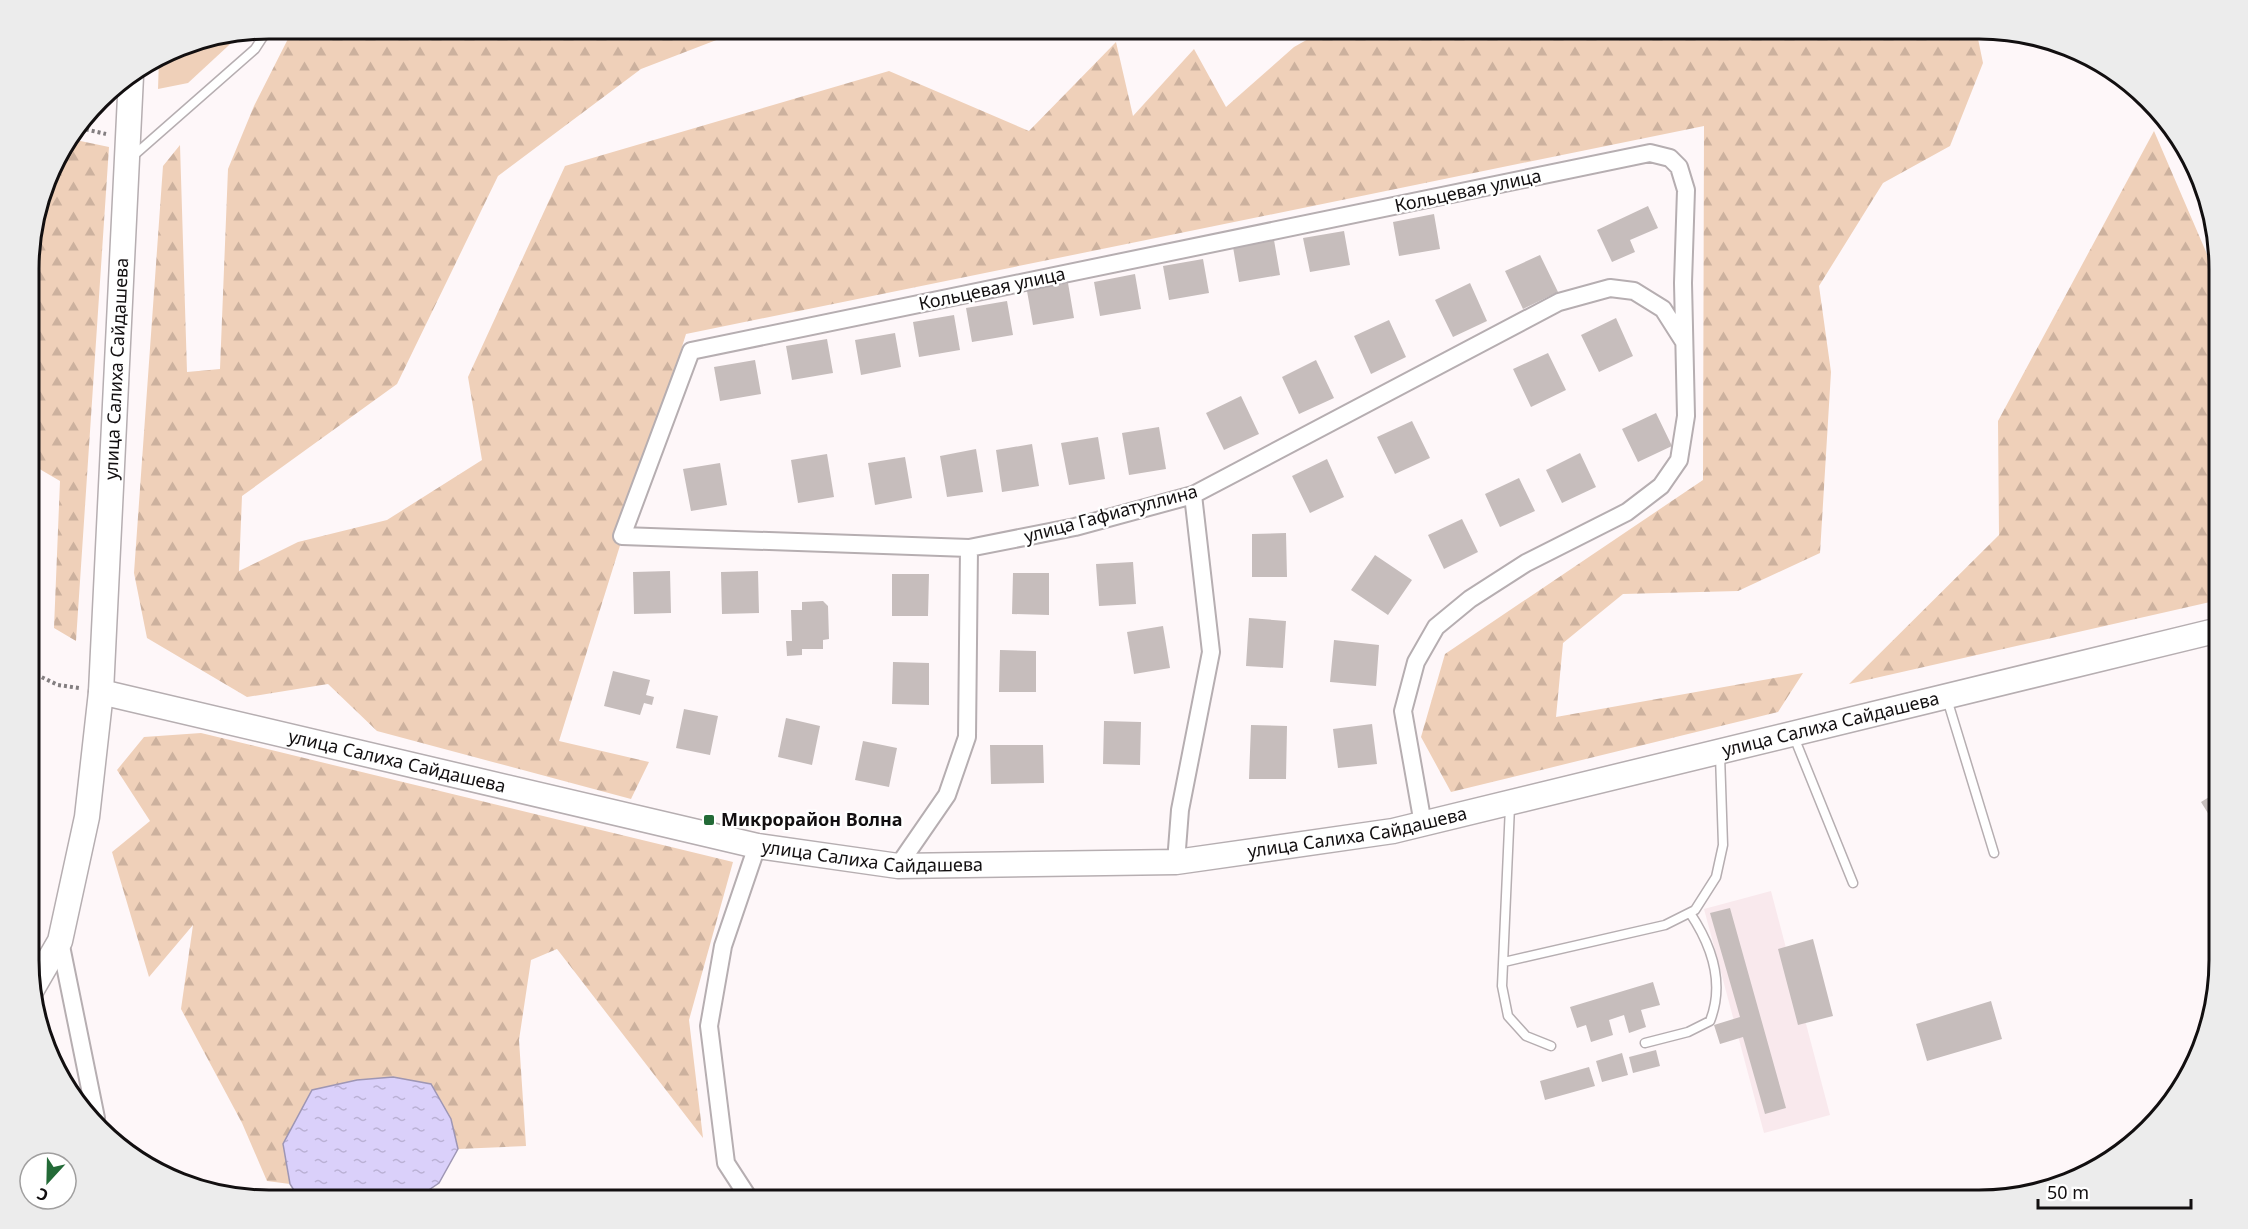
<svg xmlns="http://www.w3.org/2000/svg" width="2248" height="1229" font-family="'Noto Sans',sans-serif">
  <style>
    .built { fill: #f9e9ed }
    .grass { fill: #efd0b9 }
    .forest { fill: url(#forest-firs) }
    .water { fill: url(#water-ripples); stroke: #9e96b4; stroke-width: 1.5 }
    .building { fill: #c6bdbc }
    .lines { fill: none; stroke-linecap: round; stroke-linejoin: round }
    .lane-casing { stroke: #b6aeb1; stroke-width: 11 }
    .street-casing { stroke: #b6aeb1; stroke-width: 20 }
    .secondary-casing { stroke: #b6aeb1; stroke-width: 27 }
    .path { stroke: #837e80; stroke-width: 4; stroke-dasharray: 3 3; stroke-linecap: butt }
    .lane { stroke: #fff; stroke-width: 8 }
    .street { stroke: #fff; stroke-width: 16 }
    .secondary { stroke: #fff; stroke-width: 24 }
    .poi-dot { fill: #236a37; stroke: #fff; stroke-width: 2 }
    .labels { text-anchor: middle; stroke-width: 5; stroke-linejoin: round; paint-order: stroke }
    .street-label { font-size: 18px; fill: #120f10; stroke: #fff }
    .poi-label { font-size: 18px; font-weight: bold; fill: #120f10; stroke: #fff; text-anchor: start }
    .rim { fill: none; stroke: #120f10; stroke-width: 3 }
  </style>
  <defs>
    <pattern id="forest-firs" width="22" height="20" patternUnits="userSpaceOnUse" patternTransform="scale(1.5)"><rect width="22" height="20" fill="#efd0b9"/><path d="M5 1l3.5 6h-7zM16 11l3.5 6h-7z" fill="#ccb19e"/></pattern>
    <pattern id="water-ripples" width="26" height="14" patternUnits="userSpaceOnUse" patternTransform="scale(1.5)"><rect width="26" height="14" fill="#dad0fa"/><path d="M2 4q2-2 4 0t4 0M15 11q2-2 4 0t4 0" fill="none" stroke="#bab1d5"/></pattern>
  </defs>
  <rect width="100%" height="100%" fill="#fef7f9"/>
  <!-- built -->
  <path class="built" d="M1771 891 1830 1115 1764 1133 1704 909Z"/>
  <!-- grass -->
  <path class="grass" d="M241 34 188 83 158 89 159 58 177 47Z"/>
  <!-- forest -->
  <path class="forest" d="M293 29H540L548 35 557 29H745L641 69 498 176 397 384 242 496 239 571 298 542 387 520 482 460 468 377 565 166 889 71 1029 131 1116 42 1133 116 1194 49 1226 107 1294 47 1326 29H1976L1983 63 1950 146 1883 183 1819 286 1831 372 1820 553 1738 591 1623 594 1563 643 1556 717 1803 673 1778 712 1451 792 1421 737 1445 654 1703 480 1704 126 686 334 559 741 649 762 631 799 377 731 328 684 247 697 147 638 134 573 163 166 180 145 187 372 220 369 228 169 254 106Z
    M2154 131 2219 282V600L1849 684 1999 535 1998 421Z
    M71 139 109 147 76 641 54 628 60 481 31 464V238L53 162Z
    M201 733 733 862 689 1020 703 1138 557 949 531 960 519 1040 526 1146 458 1149 451 1119 312 1090 283 1144 290 1184 267 1181 242 1123 181 1009 193 925 149 977 112 852 150 821 117 770 144 737Z"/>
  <!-- water -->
  <path class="water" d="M393 1077 431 1084 451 1119 458 1149 439 1183 414 1200H300L290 1184 283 1144 312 1090 357 1080Z"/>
  <!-- building -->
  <path class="building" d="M1648 206 1658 228 1630 240 1635 252 1612 262 1597 230Z
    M1434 214 1440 249 1399 256 1393 222Z
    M1344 231 1350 265 1310 272 1303 238Z
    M1274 240 1280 275 1239 282 1233 247Z
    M1540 255 1558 292 1523 309 1505 271Z
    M1203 259 1209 293 1169 300 1163 266Z
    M1135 274 1141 309 1100 316 1094 282Z
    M1068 283 1074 318 1033 325 1027 291Z
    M1470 283 1487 321 1453 337 1435 300Z
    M1007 301 1013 335 972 342 966 308Z
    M954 315 960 350 919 357 913 322Z
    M1616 318 1633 356 1599 372 1581 335Z
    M1389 320 1406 357 1371 374 1354 336Z
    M895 333 901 367 861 375 855 340Z
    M827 339 833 373 792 380 786 346Z
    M1548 353 1566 390 1531 407 1513 369Z
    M755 360 761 394 720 401 714 367Z
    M1316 360 1334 398 1299 414 1282 377Z
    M1241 396 1259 434 1224 450 1206 413Z
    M1656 413 1672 446 1638 462 1622 429Z
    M1412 421 1430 458 1395 474 1377 437Z
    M1159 427 1166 469 1129 475 1122 433Z
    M1098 437 1105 479 1069 485 1061 443Z
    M1032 444 1039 486 1002 492 996 450Z
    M976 449 983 492 947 497 940 456Z
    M1580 453 1596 487 1562 503 1546 470Z
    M827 454 834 497 798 503 791 460Z
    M905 457 912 498 875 505 868 463Z
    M1327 459 1344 497 1310 513 1292 476Z
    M720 463 727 505 691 511 683 469Z
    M1519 478 1535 511 1500 527 1485 494Z
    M1462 519 1478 552 1444 569 1428 535Z
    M1286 533 1287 577H1252V534Z
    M1375 555 1412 580 1388 615 1351 590Z
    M1133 562 1136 604 1099 606 1096 564Z
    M670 571 671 613 634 614 633 572Z
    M758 571 759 613 722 614 721 572Z
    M1013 573H1049V615L1012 614Z
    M892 574H929L928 616H892Z
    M823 601 828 606 829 639 823 640V649H802V655L787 656 786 641H792L791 610H802V602Z
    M1249 618 1286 621 1283 668 1246 666Z
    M1163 626 1170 668 1134 674 1127 632Z
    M1334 640 1379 645 1376 686 1330 682Z
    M1000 650 1036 651V692H999Z
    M893 662 929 663V705L892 704Z
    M613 671 650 680 646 695 654 697 652 705 644 703 640 715 604 706Z
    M684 709 718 716 710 755 676 748Z
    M786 718 820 726 812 765 778 757Z
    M1104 721 1141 722 1140 765 1103 764Z
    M1372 724 1377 764 1338 768 1333 729Z
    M1251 725 1287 726 1286 779H1249Z
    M863 741 897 748 889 787 855 780Z
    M990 745H1043L1044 783 991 784Z
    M2219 791V831L2201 802Z
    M1730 908 1786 1108 1765 1114 1743 1037 1720 1044 1714 1025 1740 1017 1710 913Z
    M1813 939 1833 1016 1798 1025 1778 949Z
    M1653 982 1660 1005 1641 1010 1646 1027 1629 1033 1624 1015 1609 1020 1613 1035 1591 1042 1586 1025 1577 1028 1570 1007Z
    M1991 1001 2002 1039 1927 1061 1916 1024Z
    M1656 1050 1660 1066 1633 1073 1629 1057Z
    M1622 1053 1628 1075 1602 1082 1596 1061Z
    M1589 1067 1595 1086 1545 1100 1540 1081Z"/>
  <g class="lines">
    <defs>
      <path id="lane" d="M132 157 255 49 268 29
        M1947 699 1994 853
        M1794 737 1853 883
        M1510 806 1502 986 1508 1016 1526 1036 1551 1046
        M1504 962 1665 925 1695 910 1716 877 1723 845 1720 755
        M1645 1043 1688 1032 1710 1021C1725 983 1712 946 1690 913"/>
      <path id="street" d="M1423 824 1403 711 1416 662 1436 627 1470 599 1526 563 1627 512 1661 486 1679 460 1686 416 1683 283 1686 190 1679 167 1670 158 1650 153 691 351 622 536 969 548 1075 527 1193 495 1559 302 1610 288 1634 291 1663 309 1684 342
        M1176 862 1180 810 1211 652 1193 495
        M898 866 947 795 967 737 969 548
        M60 941 96 1118
        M750 1200 726 1163 709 1026 723 946 757 846"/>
      <g id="secondary">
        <path id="s1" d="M101 692 757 846 898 866 1176 862 1393 831 2219 630"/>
        <path id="s2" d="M31 991 60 941 87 817 101 692 131 76"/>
      </g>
    </defs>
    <!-- lane casing -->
    <use href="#lane" class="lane-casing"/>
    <!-- street casing -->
    <use href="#street" class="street-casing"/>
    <!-- secondary casing -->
    <use href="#secondary" class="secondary-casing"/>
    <!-- path -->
    <path class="path" d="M80 128 106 134
      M31 672 58 685 79 688"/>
    <!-- lane -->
    <use href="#lane" class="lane"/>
    <!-- street -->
    <use href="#street" class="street"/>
    <!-- secondary -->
    <use href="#secondary" class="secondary"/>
  </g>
  <!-- markers -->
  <rect class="poi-dot" x="703" y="814" width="12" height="12" rx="3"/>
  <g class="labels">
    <!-- street labels -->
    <g class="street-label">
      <text transform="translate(1468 191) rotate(-12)" y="6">Кольцевая улица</text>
      <text transform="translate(992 289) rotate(-12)" y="6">Кольцевая улица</text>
      <text dy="6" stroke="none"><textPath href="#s2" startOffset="634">улица Салиха Сайдашева</textPath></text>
      <text transform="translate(1111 514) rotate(-15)" y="6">улица Гафиатуллина</text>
      <text dy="6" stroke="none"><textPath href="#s1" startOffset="1764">улица Салиха Сайдашева</textPath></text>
      <text dy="6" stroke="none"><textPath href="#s1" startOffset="304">улица Салиха Сайдашева</textPath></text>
      <text dy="6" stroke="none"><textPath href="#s1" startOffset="1278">улица Салиха Сайдашева</textPath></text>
      <text dy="6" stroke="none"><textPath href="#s1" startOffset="790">улица Салиха Сайдашева</textPath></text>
    </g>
    <!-- poi labels -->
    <g class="poi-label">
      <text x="721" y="826">Микрорайон Волна</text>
    </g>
  </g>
  <!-- crop -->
  <path d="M0 0H2248V1229H0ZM269 39H1979A230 230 0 0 1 2209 269V960A230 230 0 0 1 1979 1190H269A230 230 0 0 1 39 960V269A230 230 0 0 1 269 39Z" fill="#ececec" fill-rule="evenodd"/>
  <path class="rim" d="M269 39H1979A230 230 0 0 1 2209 269V960A230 230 0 0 1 1979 1190H269A230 230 0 0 1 39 960V269A230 230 0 0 1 269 39Z"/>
  <!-- north arrow -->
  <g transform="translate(48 1181) rotate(202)"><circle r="28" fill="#ffffff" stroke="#a09f9f" stroke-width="1.5"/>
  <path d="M0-4.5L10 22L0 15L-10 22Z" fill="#236a37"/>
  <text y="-9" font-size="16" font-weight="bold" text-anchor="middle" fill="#120f10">С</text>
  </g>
  <!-- scale -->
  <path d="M2038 1199v9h153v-9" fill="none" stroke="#120f10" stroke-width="3"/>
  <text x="2047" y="1199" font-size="18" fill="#120f10" stroke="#ffffff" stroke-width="4.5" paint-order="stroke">50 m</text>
</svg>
